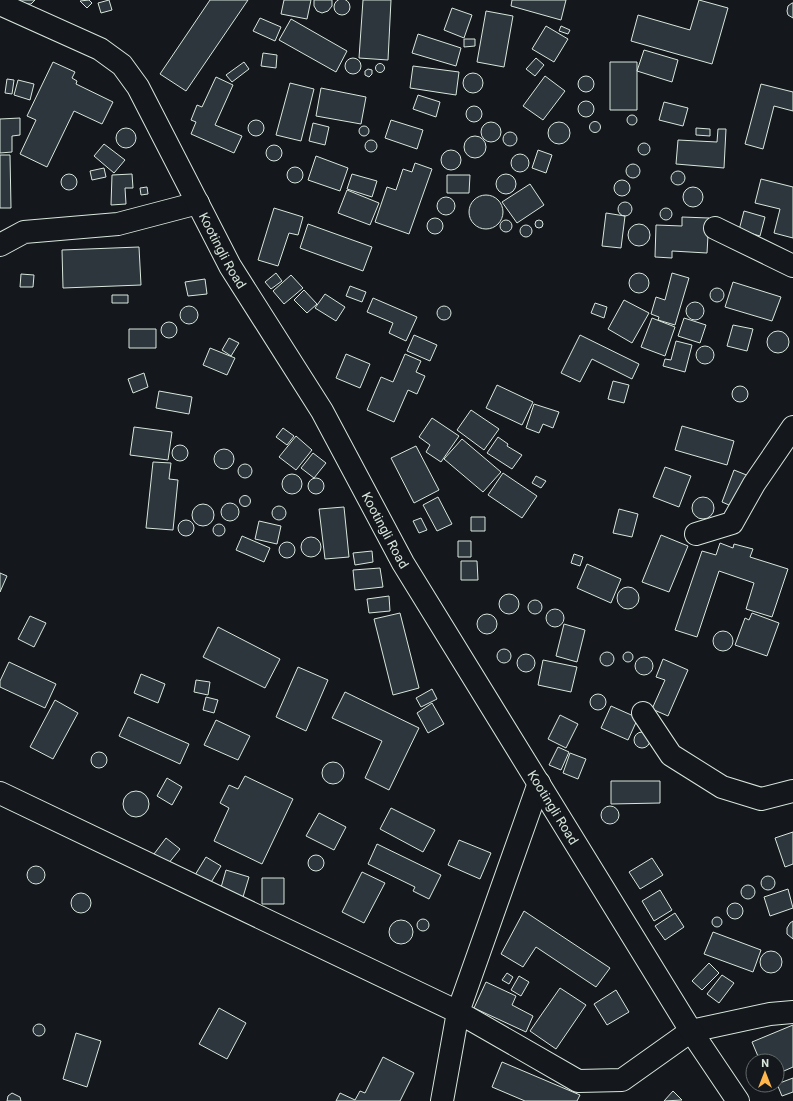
<svg xmlns="http://www.w3.org/2000/svg" width="793" height="1101" font-family="Roboto,sans-serif">
  <style>
    .building { fill: #2c363c; stroke: #d8e6dc }
    .lines { fill: none; stroke-linecap: round; stroke-linejoin: round }
    .street-casing { stroke: #d8e6dc; stroke-width: 24 }
    .secondary-casing { stroke: #d8e6dc; stroke-width: 24 }
    .street { stroke: #14181c; stroke-width: 22 }
    .secondary { stroke: #14181c; stroke-width: 22 }
    .labels { text-anchor: middle; stroke-width: 3; stroke-linejoin: round; paint-order: stroke }
    .street-label { font-size: 13px; fill: #d8e6dc; stroke: #14181c }
  </style>
  <rect width="100%" height="100%" fill="#14181c"/>
  <!-- building -->
  <path class="building" d="M334 7a8 8 0 1 1 16 0a8 8 0 1 1-16 0Z
    M19 0H35L31 4H25Z
    M89 0 92 3 87 8 80 1Z
    M109 0 112 10 101 13 98 3Z
    M210 0H248L186 91 160 74Z
    M284 0H311L307 19 281 14Z
    M314 0H332V6L328 11 322 13 317 11 314 6Z
    M363 0H391L388 60 359 58Z
    M512 0H566L561 20 511 6Z
    M699 0 728 8 712 64 631 41 638 15 690 30Z
    M792 3H793V18L788 15 787 11 788 6Z
    M452 8 472 15 464 38 444 30Z
    M486 11 513 16 504 67 477 62Z
    M260 18 281 27 275 41 253 31Z
    M291 19 347 51 336 72 279 40Z
    M546 26 568 39 554 62 532 49Z
    M561 26 570 30 568 34 559 31Z
    M418 34 461 48 456 66 412 53Z
    M464 39H475V46L464 47Z
    M644 50 678 60 672 82 637 71Z
    M263 53 277 55 276 68 261 66Z
    M345 66a8 8 0 1 1 16 0a8 8 0 1 1-16 0Z
    M536 58 544 65 535 76 526 69Z
    M53 62 75 72 72 78 77 81 76 84 113 102 102 124 74 111 47 167 20 154 36 120 27 116Z
    M244 62 249 69 232 82 226 75Z
    M610 62H637V110H610Z
    M375.5 68a4.5 4.5 0 1 1 9 0a4.5 4.5 0 1 1-9 0Z
    M413 66 459 72 456 95 410 88Z
    M368 69 372 70V74L369 77 365 75V71Z
    M463 83a10 10 0 1 1 20 0a10 10 0 1 1-20 0Z
    M578 84a8 8 0 1 1 16 0a8 8 0 1 1-16 0Z
    M545 76 565 91 543 120 523 106Z
    M216 77 233 85 215 125 242 136 234 153 191 134 196 122 191 120 197 105 202 107Z
    M7 79 14 80 12 94 5 93Z
    M18 80 34 84 30 100 14 95Z
    M290 83 314 89 301 141 276 135Z
    M761 84 793 92V111L774 106 763 149 745 144Z
    M321 88 366 97 361 124 316 116Z
    M418 95 440 102 436 117 413 109Z
    M578 109a8 8 0 1 1 16 0a8 8 0 1 1-16 0Z
    M664 102 688 108 683 126 659 120Z
    M466 114a8 8 0 1 1 16 0a8 8 0 1 1-16 0Z
    M627 120a5 5 0 1 1 10 0a5 5 0 1 1-10 0Z
    M20 118V135L12 136V152L0 153V119Z
    M391 120 423 130 417 149 385 138Z
    M248 128a8 8 0 1 1 16 0a8 8 0 1 1-16 0Z
    M589.5 127a5.5 5.5 0 1 1 11 0a5.5 5.5 0 1 1-11 0Z
    M548 133a11 11 0 1 1 22 0a11 11 0 1 1-22 0Z
    M481 132a10 10 0 1 1 20 0a10 10 0 1 1-20 0Z
    M313 123 329 127 325 145 309 141Z
    M359 131a5 5 0 1 1 10 0a5 5 0 1 1-10 0Z
    M696 128 710 129V136L696 135Z
    M116 138a10 10 0 1 1 20 0a10 10 0 1 1-20 0Z
    M718 129H726L724 168 676 164 678 140 717 142Z
    M503 139a7 7 0 1 1 14 0a7 7 0 1 1-14 0Z
    M464 147a11 11 0 1 1 22 0a11 11 0 1 1-22 0Z
    M365 146a6 6 0 1 1 12 0a6 6 0 1 1-12 0Z
    M638 149a6 6 0 1 1 12 0a6 6 0 1 1-12 0Z
    M104 144 125 160 114 173 94 156Z
    M266 153a8 8 0 1 1 16 0a8 8 0 1 1-16 0Z
    M441 160a10 10 0 1 1 20 0a10 10 0 1 1-20 0Z
    M538 150 552 155 546 173 532 168Z
    M511 163a9 9 0 1 1 18 0a9 9 0 1 1-18 0Z
    M0 155H10L11 208H0Z
    M316 156 348 168 340 191 308 180Z
    M415 163 432 169 409 234 375 222 387 187 396 190 403 169 412 172Z
    M626 171a7 7 0 1 1 14 0a7 7 0 1 1-14 0Z
    M287 175a8 8 0 1 1 16 0a8 8 0 1 1-16 0Z
    M104 168 106 177 92 180 90 171Z
    M671 178a7 7 0 1 1 14 0a7 7 0 1 1-14 0Z
    M496 184a10 10 0 1 1 20 0a10 10 0 1 1-20 0Z
    M132 174 133 188H125L126 204 111 205 112 175Z
    M352 174 377 181 372 197 347 189Z
    M61 182a8 8 0 1 1 16 0a8 8 0 1 1-16 0Z
    M447 175H470L469 193H447Z
    M761 179 793 187V238L774 233 780 209 755 203Z
    M614 188a8 8 0 1 1 16 0a8 8 0 1 1-16 0Z
    M530 184 544 205 517 223 502 202Z
    M147 187 148 194 141 195 140 188Z
    M683 197a10 10 0 1 1 20 0a10 10 0 1 1-20 0Z
    M347 190 379 203 370 225 338 213Z
    M469 212a17 17 0 1 1 34 0a17 17 0 1 1-34 0Z
    M437 206a9 9 0 1 1 18 0a9 9 0 1 1-18 0Z
    M618 209a7 7 0 1 1 14 0a7 7 0 1 1-14 0Z
    M274 208 303 217 298 235 289 233 278 266 258 260Z
    M660 214a6 6 0 1 1 12 0a6 6 0 1 1-12 0Z
    M744 211 765 217 760 236 739 230Z
    M606 213 625 216 621 248 602 246Z
    M682 217 709 218 707 253 672 251V258L655 257 656 225 682 226Z
    M427 226a8 8 0 1 1 16 0a8 8 0 1 1-16 0Z
    M500 226a6 6 0 1 1 12 0a6 6 0 1 1-12 0Z
    M535 224a4 4 0 1 1 8 0a4 4 0 1 1-8 0Z
    M308 224 372 247 363 271 300 248Z
    M628 235a11 11 0 1 1 22 0a11 11 0 1 1-22 0Z
    M520 231a6 6 0 1 1 12 0a6 6 0 1 1-12 0Z
    M139 247 141 285 63 288 62 250Z
    M276 273 282 281 271 289 265 282Z
    M672 273 689 278 675 325 658 320 659 317 651 314 656 297 665 300Z
    M629 283a10 10 0 1 1 20 0a10 10 0 1 1-20 0Z
    M21 274 34 275 33 287H20Z
    M291 275 303 288 284 304 273 291Z
    M205 279 207 294 188 296 185 282Z
    M733 282 781 297 772 321 725 307Z
    M350 286 366 292 362 302 346 296Z
    M710 295a7 7 0 1 1 14 0a7 7 0 1 1-14 0Z
    M304 290 317 304 307 313 294 300Z
    M325 294 345 307 336 321 315 308Z
    M112 295H128V303H112Z
    M373 298 417 317 406 341 389 333 393 323 367 312Z
    M624 300 649 313 632 343 608 329Z
    M686 311a9 9 0 1 1 18 0a9 9 0 1 1-18 0Z
    M595 303 607 307 604 318 591 313Z
    M437 313a7 7 0 1 1 14 0a7 7 0 1 1-14 0Z
    M180 315a9 9 0 1 1 18 0a9 9 0 1 1-18 0Z
    M652 318 675 327 665 356 641 347Z
    M684 318 706 325 700 343 678 336Z
    M161 330a8 8 0 1 1 16 0a8 8 0 1 1-16 0Z
    M733 325 753 329 747 351 727 346Z
    M129 329H156V348H129Z
    M767 342a11 11 0 1 1 22 0a11 11 0 1 1-22 0Z
    M414 335 437 345 430 361 407 351Z
    M580 335 639 364 632 379 592 359 580 382 561 373Z
    M229 338 239 343 231 356 222 350Z
    M676 341 692 345 685 372 663 366 665 359 671 360Z
    M696 355a9 9 0 1 1 18 0a9 9 0 1 1-18 0Z
    M210 348 235 358 227 375 203 365Z
    M346 354 370 364 360 388 336 378Z
    M405 354 421 361 416 372 425 376 417 394 408 390 394 422 367 410 381 377 393 382Z
    M144 373 148 387 133 393 128 379Z
    M613 381 629 385 624 403 608 399Z
    M497 385 533 402 522 425 486 408Z
    M732 394a8 8 0 1 1 16 0a8 8 0 1 1-16 0Z
    M159 391 192 397 189 414 156 408Z
    M534 404 559 412 553 428 543 424 539 433 526 428Z
    M471 410 499 429 484 450 457 430Z
    M432 418 459 436 441 462 426 452 430 445 419 437Z
    M682 426 734 441 727 465 675 450Z
    M134 427 172 432 168 460 130 455Z
    M283 428 294 436 287 445 276 437Z
    M296 436 312 450 296 470 279 457Z
    M498 437 508 444 507 446 522 455 512 469 487 453Z
    M462 439 501 472 483 492 444 459Z
    M172 453a8 8 0 1 1 16 0a8 8 0 1 1-16 0Z
    M416 446 439 490 414 503 391 458Z
    M214 459a10 10 0 1 1 20 0a10 10 0 1 1-20 0Z
    M313 453 326 463 314 478 301 468Z
    M153 462 171 463 169 479 178 480 173 530 146 528Z
    M238 471a7 7 0 1 1 14 0a7 7 0 1 1-14 0Z
    M665 467 691 476 679 507 653 497Z
    M734 470 749 476 736 508 722 502Z
    M503 473 537 496 522 518 488 495Z
    M282 484a10 10 0 1 1 20 0a10 10 0 1 1-20 0Z
    M536 476 546 481 541 488 532 483Z
    M308 486a8 8 0 1 1 16 0a8 8 0 1 1-16 0Z
    M239.5 501a5.5 5.5 0 1 1 11 0a5.5 5.5 0 1 1-11 0Z
    M692 508a11 11 0 1 1 22 0a11 11 0 1 1-22 0Z
    M438 497 452 524 437 531 423 505Z
    M221 512a9 9 0 1 1 18 0a9 9 0 1 1-18 0Z
    M192 515a11 11 0 1 1 22 0a11 11 0 1 1-22 0Z
    M272 513a7 7 0 1 1 14 0a7 7 0 1 1-14 0Z
    M344 507 349 557 325 559 319 509Z
    M619 509 638 514 632 537 613 533Z
    M471 517H485V531H471Z
    M421 518 427 530 419 533 413 521Z
    M178 528a8 8 0 1 1 16 0a8 8 0 1 1-16 0Z
    M259 521 281 526 277 544 255 539Z
    M213 530a6 6 0 1 1 12 0a6 6 0 1 1-12 0Z
    M661 535 688 546 669 592 642 582Z
    M242 536 270 548 264 562 236 550Z
    M301 547a10 10 0 1 1 20 0a10 10 0 1 1-20 0Z
    M458 541H471V557H458Z
    M279 550a8 8 0 1 1 16 0a8 8 0 1 1-16 0Z
    M720 543 733 548 734 544 753 549 750 557 788 569 772 617 746 609 754 583 719 571 697 637 675 630 702 551 716 555Z
    M372 551 373 562 355 565 353 553Z
    M574 554 583 557 580 566 571 563Z
    M461 561H477L478 580H461Z
    M587 564 621 579 611 603 577 588Z
    M380 568 383 587 355 590 353 570Z
    M0 573 7 576 0 592Z
    M617 598a11 11 0 1 1 22 0a11 11 0 1 1-22 0Z
    M499 604a10 10 0 1 1 20 0a10 10 0 1 1-20 0Z
    M389 596 390 611 369 613 367 599Z
    M528 607a7 7 0 1 1 14 0a7 7 0 1 1-14 0Z
    M546 618a9 9 0 1 1 18 0a9 9 0 1 1-18 0Z
    M400 613 419 688 393 695 374 619Z
    M752 613 779 623 767 656 735 645 745 618 749 620Z
    M477 624a10 10 0 1 1 20 0a10 10 0 1 1-20 0Z
    M30 616 46 623 34 647 18 639Z
    M564 624 585 630 577 662 556 656Z
    M218 627 280 659 265 688 203 657Z
    M713 641a10 10 0 1 1 20 0a10 10 0 1 1-20 0Z
    M497 656a7 7 0 1 1 14 0a7 7 0 1 1-14 0Z
    M600 659a7 7 0 1 1 14 0a7 7 0 1 1-14 0Z
    M623 657a5 5 0 1 1 10 0a5 5 0 1 1-10 0Z
    M517 663a9 9 0 1 1 18 0a9 9 0 1 1-18 0Z
    M635 666a9 9 0 1 1 18 0a9 9 0 1 1-18 0Z
    M663 659 688 670 668 716 652 709 665 680 656 677Z
    M543 660 577 667 571 692 538 685Z
    M9 662 56 684 45 708 0 687V681Z
    M298 667 328 680 306 731 276 717Z
    M141 674 165 684 158 703 134 693Z
    M196 680 210 682 208 695 194 692Z
    M432 689 437 699 421 707 416 698Z
    M345 692 419 728 389 790 365 778 382 741 332 718Z
    M590 702a8 8 0 1 1 16 0a8 8 0 1 1-16 0Z
    M206 697 218 700 214 713 203 710Z
    M55 700 78 713 53 759 30 747Z
    M432 703 444 724 428 733 417 713Z
    M611 706 638 718 628 740 601 728Z
    M560 715 578 724 566 748 548 739Z
    M128 717 189 744 180 764 119 736Z
    M216 720 250 736 238 760 204 745Z
    M634 740a8 8 0 1 1 16 0a8 8 0 1 1-16 0Z
    M558 747 569 752 561 770 549 765Z
    M91 760a8 8 0 1 1 16 0a8 8 0 1 1-16 0Z
    M570 753 586 759 578 779 563 773Z
    M322 773a11 11 0 1 1 22 0a11 11 0 1 1-22 0Z
    M245 776 293 799 262 864 214 841 229 808 220 803 229 785 238 789Z
    M167 778 182 787 172 805 157 796Z
    M611 781H660V803L611 804Z
    M123 804a13 13 0 1 1 26 0a13 13 0 1 1-26 0Z
    M601 815a9 9 0 1 1 18 0a9 9 0 1 1-18 0Z
    M391 808 435 830 423 852 380 829Z
    M319 813 346 827 334 850 306 836Z
    M793 832V864L785 867 775 838Z
    M166 838 180 849 168 864 154 854Z
    M459 840 491 853 480 879 448 865Z
    M377 844 441 875 429 899 413 891 415 887 368 864Z
    M308 863a8 8 0 1 1 16 0a8 8 0 1 1-16 0Z
    M206 857 221 866 210 884 195 875Z
    M652 858 663 875 640 889 629 872Z
    M27 875a9 9 0 1 1 18 0a9 9 0 1 1-18 0Z
    M226 870 249 877 243 897 220 891Z
    M362 872 385 883 364 923 342 912Z
    M761 883a7 7 0 1 1 14 0a7 7 0 1 1-14 0Z
    M262 878H284V904H262Z
    M741 892a7 7 0 1 1 14 0a7 7 0 1 1-14 0Z
    M788 889 793 908 770 916 764 897Z
    M660 890 672 910 654 921 642 901Z
    M71 903a10 10 0 1 1 20 0a10 10 0 1 1-20 0Z
    M727 911a8 8 0 1 1 16 0a8 8 0 1 1-16 0Z
    M524 911 610 968 596 987 536 947 523 967 501 954Z
    M675 913 684 927 665 940 655 926Z
    M712 922a5 5 0 1 1 10 0a5 5 0 1 1-10 0Z
    M417 925a6 6 0 1 1 12 0a6 6 0 1 1-12 0Z
    M389 932a12 12 0 1 1 24 0a12 12 0 1 1-24 0Z
    M793 921V939L787 934V928L790 923Z
    M713 932 761 950 753 972 704 954Z
    M760 962a11 11 0 1 1 22 0a11 11 0 1 1-22 0Z
    M709 963 719 973 702 990 692 981Z
    M507 973 513 977 509 984 502 980Z
    M722 975 734 983 719 1003 707 994Z
    M519 976 529 982 521 996 511 990Z
    M486 982 516 996 512 1005 533 1016 526 1032 474 1008Z
    M560 988 586 1005 556 1049 530 1031Z
    M616 990 629 1012 607 1025 594 1004Z
    M219 1008 246 1023 227 1059 199 1044Z
    M33 1030a6 6 0 1 1 12 0a6 6 0 1 1-12 0Z
    M793 1025V1067L777 1074V1061H760L752 1042Z
    M76 1033 101 1041 87 1087 63 1079Z
    M383 1057 414 1073 400 1101H336L340 1093 355 1100 360 1091 365 1093Z
    M502 1062 580 1095 577 1101H525L492 1087Z
    M793 1078V1092L782 1096 777 1084Z
    M673 1091 682 1100 664 1101Z
    M12 1093 20 1097 21 1101H7L8 1096Z"/>
  <g class="lines">
    <defs>
      <path id="street" d="M715 228 793 266
        M0 245 24 232 118 224 198 203
        M696 534 732 523 754 484 793 427
        M643 713 671 755 722 787 761 799 793 791
        M0 793 458 1012 578 1081 622 1080 691 1031 770 1014 793 1012
        M442 1101 458 1012 539 783"/>
      <g id="secondary">
        <path id="s1" d="M0 4 100 49 122 65 138 87 230 266 322 411 403 563 691 1031 738 1101"/>
      </g>
    </defs>
    <!-- street casing -->
    <use href="#street" class="street-casing"/>
    <!-- secondary casing -->
    <use href="#secondary" class="secondary-casing"/>
    <!-- street -->
    <use href="#street" class="street"/>
    <!-- secondary -->
    <use href="#secondary" class="secondary"/>
  </g>
  <g class="labels">
    <!-- street labels -->
    <g class="street-label">
      <text dy="5" stroke="none"><textPath href="#s1" startOffset="348">Kootingli Road</textPath></text>
      <text dy="5" stroke="none"><textPath href="#s1" startOffset="672">Kootingli Road</textPath></text>
      <text dy="5" stroke="none"><textPath href="#s1" startOffset="996">Kootingli Road</textPath></text>
    </g>
  </g>
  <!-- north arrow -->
  <g transform="translate(765 1073)"><circle r="19" fill="#14181c" stroke="#626a69"/>
  <path d="M0-3L7 15L0 10L-7 15Z" fill="#ffb74d"/>
  <text y="-6" font-size="11" font-weight="bold" text-anchor="middle" fill="#d8e6dc">N</text>
  </g>
</svg>
